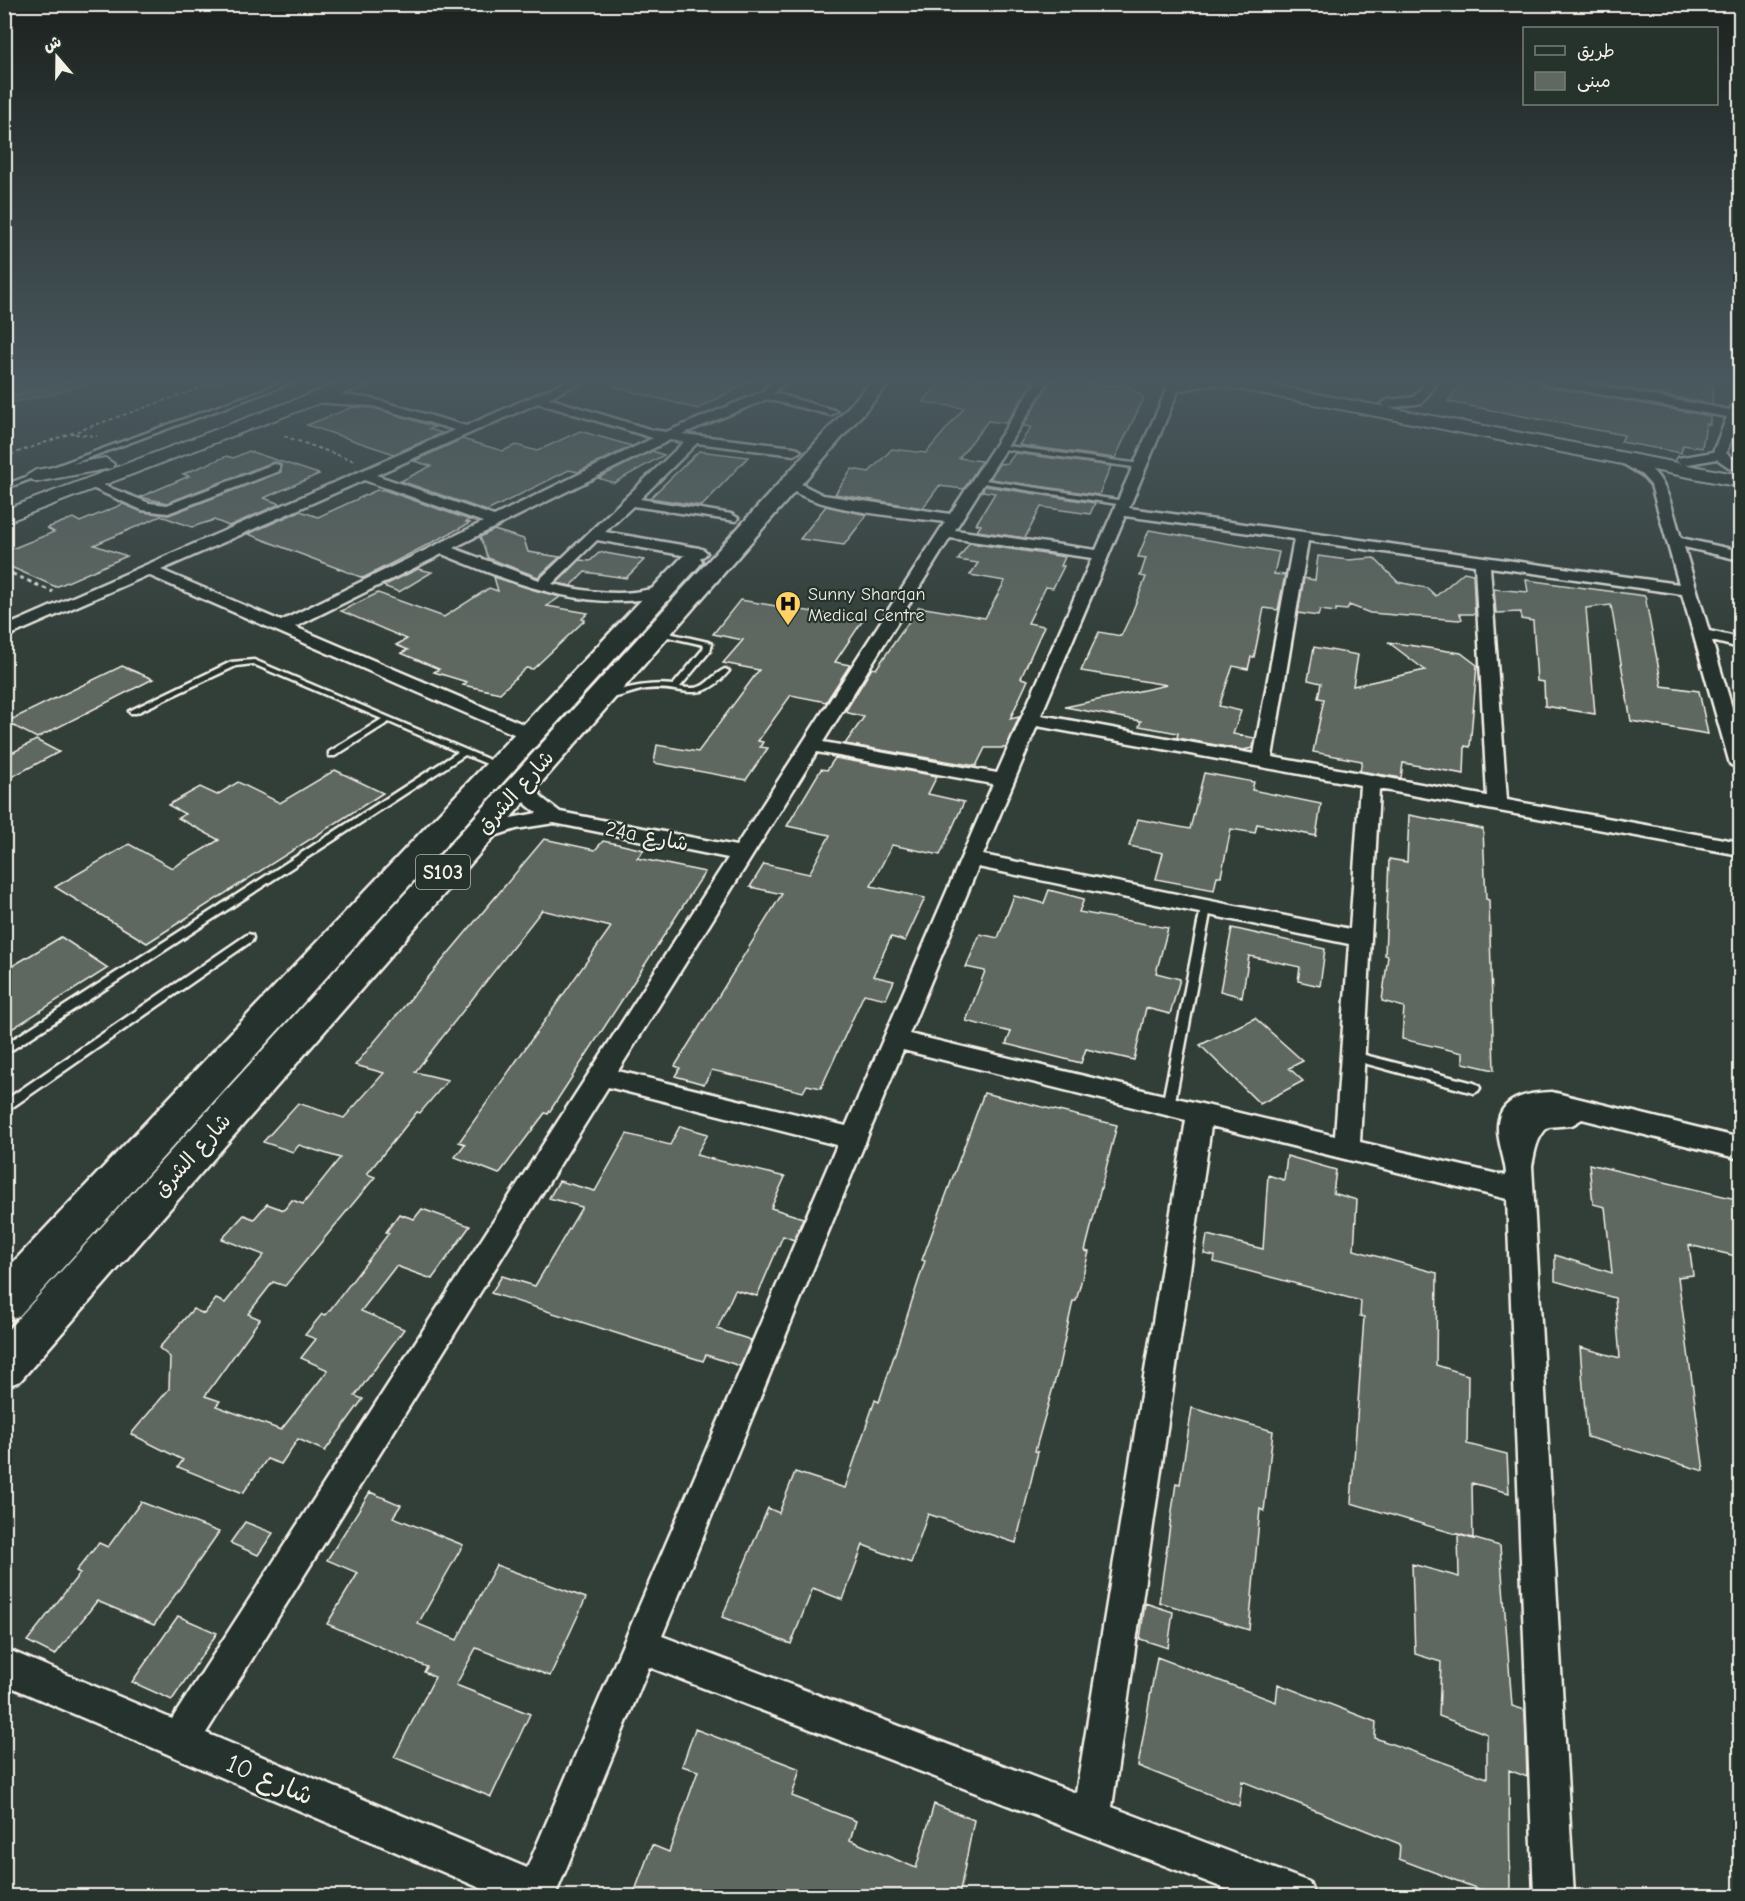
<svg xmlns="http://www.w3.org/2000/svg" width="1745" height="1901" font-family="'Comic Neue','Playpen Sans Arabic',sans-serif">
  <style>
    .water { fill: #727972; stroke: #a6a9a1; stroke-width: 1.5 }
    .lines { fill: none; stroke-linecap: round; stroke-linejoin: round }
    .shore { stroke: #c0c1b9; stroke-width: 1.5 }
    .building { fill: #5f6861; stroke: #f4f1e8; stroke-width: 1.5 }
    .lane-casing { stroke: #f4f1e8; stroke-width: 5 }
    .street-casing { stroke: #f4f1e8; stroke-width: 5 }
    .secondary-casing { stroke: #f4f1e8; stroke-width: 4 }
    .primary-casing { stroke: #f4f1e8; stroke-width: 5 }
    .path-far1 { stroke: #f4f1e8; stroke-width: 2; stroke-dasharray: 4 3; stroke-linecap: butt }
    .path { stroke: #f4f1e8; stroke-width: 3; stroke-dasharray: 4.5 4; stroke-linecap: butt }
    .lane { fill: #26332d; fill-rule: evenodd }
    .street { fill: #26332d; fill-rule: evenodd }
    .secondary { fill: #26332d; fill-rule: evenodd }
    .primary { fill: #26332d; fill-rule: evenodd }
    .labels { text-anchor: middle; stroke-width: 4.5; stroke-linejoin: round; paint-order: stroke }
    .far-poi-label { font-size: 18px; fill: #f4f1e8; stroke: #26332d; text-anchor: start }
    .shield { fill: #26332d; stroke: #b6b8b0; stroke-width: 1.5 }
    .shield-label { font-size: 20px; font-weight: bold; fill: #f4f1e8 }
    .street-label { font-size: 21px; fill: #f4f1e8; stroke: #26332d }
    .near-street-label { font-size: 26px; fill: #f4f1e8; stroke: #26332d }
  </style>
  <rect width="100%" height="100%" fill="#323e38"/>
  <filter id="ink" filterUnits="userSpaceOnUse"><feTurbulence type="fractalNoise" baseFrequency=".0167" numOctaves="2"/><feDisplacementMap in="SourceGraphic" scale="12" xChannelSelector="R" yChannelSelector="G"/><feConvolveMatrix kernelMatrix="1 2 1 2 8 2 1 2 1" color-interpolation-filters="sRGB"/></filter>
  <g filter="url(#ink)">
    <!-- water -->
    <path class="water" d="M5 380H97L55 394 5 404Z"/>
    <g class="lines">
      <!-- shore -->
      <path class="shore" d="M4 398 77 380"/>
    </g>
    <!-- building -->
    <path class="building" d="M616 380H752L698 409 615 387Z
      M942 380H1034L1006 423 988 421 959 458 982 461 964 489 939 486 923 508 835 494 852 469 869 472 892 449 926 453 964 408 923 402Z
      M1051 380 1112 386 1125 384 1144 398 1115 458 1019 445 1031 427 1023 426Z
      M1462 380H1537L1545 386 1710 416V425L1706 424 1702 448 1683 445 1681 453 1621 442 1624 435 1448 402Z
      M1580 380H1690L1713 384 1712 404Z
      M353 407 373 408 400 416 435 427 429 429 442 433 394 454 307 425Z
      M580 431 632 446 578 472 569 470 487 511 401 481 431 466 414 461 462 439 503 451 516 445 537 451Z
      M249 451 319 474 264 498 280 504 229 526 214 520 192 527 161 516 94 545 127 556 56 587 4 564V552L54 532 47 528 73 518 80 522 123 504 142 512 169 515 281 472V464L273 462 167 503 140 497 189 476 183 474 227 456 233 458Z
      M652 451 664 455 614 483 598 478Z
      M699 451 748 457 702 506 650 498Z
      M1015 453 1111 466 1099 495 990 479 999 464 1008 463Z
      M985 486 1095 503 1090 514 1041 507 1025 538 977 531 981 525 976 524 995 493 982 491Z
      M377 490H384L470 520 466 522 470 523 363 578 248 534 300 511 318 517Z
      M826 506 867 515 844 545 800 539Z
      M494 530 524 539 528 552 560 557 538 577 488 558 480 537Z
      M1149 530 1279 552 1274 574 1285 575 1278 610 1264 608 1254 657H1251L1248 669 1233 666 1219 706 1241 711 1233 734 1255 738 1253 748 1243 750 1177 738 1178 733 1139 726 1141 721 1065 707 1167 685 1081 671 1099 632 1121 636 1131 615 1146 577 1140 576 1146 558 1138 557Z
      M969 543 1065 557 1061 566H1064L1053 588 1046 587 1028 623 1044 626 1021 678 1028 680 1010 719 1019 717 1006 748H985L976 766 845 744 864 717 845 712 848 707 872 668 876 669 919 607 985 618 1005 581 970 575 978 563 958 560Z
      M600 552 644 560 626 578 585 572 571 586 557 583 580 560 590 561Z
      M1318 556 1348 560 1374 558 1398 582 1427 588 1436 596 1464 572 1473 574 1475 614H1460L1462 619 1459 620 1370 613 1349 605 1347 610 1336 609V612L1320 610 1318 616 1298 613 1304 578 1315 580Z
      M418 569 432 572 399 592 383 586Z
      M494 577 560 597 547 606 588 613 582 619 585 620 533 669 526 668 500 693 463 685 467 682 434 672 439 669 401 653 408 650 396 645 407 639 341 611 378 593 444 617 489 588 498 591Z
      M1526 580 1645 596 1662 686 1699 691 1708 734 1631 721 1611 605 1586 608 1595 714 1545 706 1544 682 1537 681 1533 621 1521 619V612L1496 613 1494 589 1528 592Z
      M740 600 863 620 835 662 850 665 826 702 791 695 758 741 763 742 760 747 768 748 746 780 654 763 657 745 698 752 759 670 723 663 743 640 713 634Z
      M1388 642 1461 653 1477 665 1470 747 1465 746 1464 774 1403 763 1401 778 1360 771 1362 761 1313 752 1324 699 1318 698 1321 683 1308 680 1314 647 1358 655 1353 686 1425 670Z
      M122 666 153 679 37 738 6 722Z
      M36 740 59 752 4 781V757Z
      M835 758 937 776 928 794 964 802 940 855 892 845 871 886 925 898 905 941 891 937 873 976 894 981 886 999 864 994 821 1088 807 1085 803 1092 712 1070 704 1084 675 1076 680 1068 675 1066 782 894 750 887 764 864 809 874 830 835 787 826 821 769 827 770Z
      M335 770 383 793 147 943 55 887 129 844 172 868 219 840 178 818 185 814 168 805 200 787 217 795 238 782 280 803Z
      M1204 773 1254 782 1252 790 1321 804 1316 836 1257 824 1255 833 1231 829 1221 876H1217L1214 890 1156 879 1163 853 1129 846 1138 819 1190 829Z
      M1409 815 1483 829 1486 899 1489 900 1494 1070 1463 1063V1053L1402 1039 1404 1007 1382 1001 1388 956 1385 955 1389 859 1407 862Z
      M544 839 595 850 603 841 618 844 644 850 637 858 705 872 548 1114 545 1113 499 1174 455 1157 465 1144 459 1142 611 927 542 910 415 1072 448 1080 420 1113 417 1112 367 1174 375 1177 285 1286 273 1282 248 1314 260 1319 205 1396 220 1401 216 1406 281 1430 328 1370 301 1358 316 1339 305 1335 322 1314 326 1315 389 1233 386 1232 399 1214 414 1219 422 1209 470 1226 432 1279 396 1266 361 1311 404 1329 355 1396 363 1399 325 1451 298 1439 281 1464 267 1459 243 1493 178 1467 183 1460 131 1434 169 1389 170 1357 159 1348 193 1309 204 1314 216 1299 225 1303 264 1255 222 1239 244 1215 254 1219 267 1204 284 1210 292 1200 303 1204 340 1158 299 1145 293 1152 263 1142 298 1103 344 1118 384 1073 355 1065Z
      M1049 890 1084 899 1079 912 1168 928 1156 973 1180 979 1170 1014 1146 1008 1134 1060 1086 1049 1081 1063 1006 1044 1011 1032 966 1021 985 971 966 967 980 934 998 938 1014 896 1044 903Z
      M1232 928 1325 949 1320 986 1298 981 1300 967 1249 956 1242 997 1220 991Z
      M61 937 108 968 4 1034V971Z
      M1255 1018 1303 1061 1289 1068 1303 1081 1260 1104 1200 1045Z
      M984 1093 1117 1125 1085 1251 1089 1252 1076 1301H1073L1058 1370 1035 1451 1038 1452 1016 1543 928 1514 911 1563 863 1545 843 1600 813 1588 791 1644 722 1617 768 1508 779 1513 795 1472 845 1488 875 1400 879 1402 925 1261 922 1260Z
      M680 1126 708 1134 696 1155 785 1177 771 1208 803 1218 794 1240 783 1236 757 1296 735 1290 717 1329 751 1340 740 1366 706 1355 703 1361 491 1293 502 1276 535 1286 582 1207 549 1198 559 1181 595 1191 627 1134 670 1145Z
      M1287 1156 1336 1170 1333 1193 1357 1200 1354 1250 1437 1273 1436 1365 1468 1375 1467 1444 1507 1454 1509 1493 1472 1483 1473 1539 1351 1503 1364 1317 1360 1316 1361 1301 1214 1262 1215 1256 1204 1254 1207 1235 1263 1249 1268 1175 1284 1180Z
      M1589 1164 1740 1200V1257L1689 1245 1693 1275 1678 1277 1704 1471 1587 1437 1580 1347 1620 1358 1615 1298 1555 1281V1255L1612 1273 1605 1207 1593 1204Z
      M1192 1408 1273 1431 1264 1511 1260 1509 1249 1630 1159 1602 1176 1483 1180 1484Z
      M370 1492 401 1505 393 1517 463 1545 418 1624 457 1640 496 1565 586 1598 550 1676 476 1648 456 1685 530 1714 491 1797 394 1757 435 1677 424 1672 427 1667 327 1624 358 1573 327 1560Z
      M141 1502 219 1532 154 1625 97 1601 55 1655 27 1641 80 1573 76 1571 99 1543 108 1547Z
      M245 1522 273 1533 258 1555 230 1543Z
      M1458 1534 1500 1546 1512 1706 1525 1710 1527 1777 1509 1770 1510 1896H1497L1399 1859 1400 1844 1242 1781 1239 1806 1138 1766 1157 1657 1276 1702 1278 1684 1376 1722 1375 1738 1487 1778V1734L1439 1716 1441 1662 1415 1654 1412 1564 1459 1577Z
      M1145 1603 1173 1612 1168 1648 1140 1639Z
      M178 1616 217 1633 172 1700 132 1682Z
      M695 1729 800 1769 792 1796 856 1821 850 1840 916 1868 934 1804 974 1820 959 1896H633L652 1845 669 1852 698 1771 682 1766Z"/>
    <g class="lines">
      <defs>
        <path id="lane" d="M290 380H299L4 489V485Z
          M999 445 1140 464 1143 466 1140 468 997 448 996 447Z
          M978 479 1124 501 1127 503 1124 505 976 482V480Z
          M655 630 708 642 712 644 710 651 680 687C708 692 705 679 725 669L729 671C698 708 684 684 646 689 632 691 618 699 604 698V694C627 688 649 682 673 685L703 649 704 645 655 634Z
          M254 660 504 766 500 769 497 768 465 755 4 1055V1045L458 752 389 722 335 756H329V752L382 719 253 664 236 666 136 713H130L129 711 231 662Z
          M1206 905 1211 908 1174 1106 1172 1109 1168 1111 1164 1109 1162 1106 1201 908Z
          M248 934 252 935 253 938 252 941 4 1113V1101Z
          M1353 1052 1474 1083 1478 1085 1480 1088 1478 1091 1474 1093 1349 1059 1347 1056 1349 1053Z"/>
        <path id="street" d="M570 380H586L548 398 652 430 666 432 762 392 774 380H787L774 393 837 411 831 415 767 399 682 434 794 447 801 451 794 455 697 443 640 499 731 514 738 518 736 521 633 506 605 532 699 548 704 550 707 553 704 556 699 558 597 540 552 584C579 590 607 595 634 592 645 591 657 586 668 589L670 592 668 595C588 615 514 583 442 554L295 627 537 730 539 734 537 738H523L148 575 4 638V627L455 430 373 406 315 402 311 401V395L334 394 373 399 466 426ZM538 403 653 438 494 516 376 475ZM670 440 684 442 539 580 453 548ZM364 480 483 522 281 621 161 570Z
          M1037 380H1049L955 530 1096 550 1167 389 1166 380H1178V383L1186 380H1226C1223 385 1190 387 1178 391L1129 508 1679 584 1651 485 1642 475 1622 463V457L1627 456C1666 466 1671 505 1681 538L1740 551V560L1684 547 1709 631 1740 638V648L1712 641 1740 734V770L1730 764 1682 594 1490 567 1507 800 1740 842V855L1379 789 1360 1142 1506 1176C1506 1164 1501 1152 1499 1139 1492 1101 1520 1093 1552 1092L1740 1138V1159L1582 1119 1572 1125 1548 1127C1536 1138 1535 1152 1532 1166L1574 1896H1534L1507 1199 1211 1126 1112 1807 1309 1882 1315 1896H1244L649 1667 555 1896H499L4 1684V1648L172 1719 728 858 554 823 516 829 476 842 469 841 466 836 469 831 506 819 537 813 527 805 514 781 524 775 531 777 542 798 560 812 736 846 945 522C908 517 806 511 784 483L791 479 823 495 950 514ZM1125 516 1294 539 1254 754 1041 715ZM950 538 1092 558 997 773 823 742ZM1308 541 1475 565 1487 796 1272 757ZM1037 726 1360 785 1350 929 983 855ZM817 752 993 784 846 1126 618 1071ZM978 867 1349 944 1335 1136 909 1034ZM903 1050 1186 1120 1076 1793 662 1636ZM608 1087 837 1145 527 1868 206 1733Z
          M1427 380H1439L1422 403 1387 408 1381 404 1387 400 1414 397Z
          M1539 380H1566L1730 410 1735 399H1740V414L1726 453 1740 465V475L1717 459 1683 465 1676 461 1678 458 1713 452 1727 417 1545 384Z
          M274 464 279 465V471L168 513 142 510 83 484 90 480 149 503 167 505Z"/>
        <path id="secondary" d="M347 380H371L369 384 4 523V510Z
          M1209 380H1244L1740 475V487L1217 385Z
          M105 458 114 464 112 468 36 482 26 476 36 470Z"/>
        <path id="primary" d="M873 380H892L20 1381 4 1387V1334Z
          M691 554 699 556 702 561 699 566 19 1316 4 1321V1272L683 556Z"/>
      </defs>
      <!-- lane casing -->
      <use href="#lane" class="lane-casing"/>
      <!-- street casing -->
      <use href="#street" class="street-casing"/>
      <!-- secondary casing -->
      <use href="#secondary" class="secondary-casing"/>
      <!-- primary casing -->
      <use href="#primary" class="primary-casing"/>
      <!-- path-far1 -->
      <path class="path-far1" d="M381 384 391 380
        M75 434 97 436
        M284 436 355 461
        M4 457 223 380"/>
      <!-- path -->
      <path class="path" d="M4 570 53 592"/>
      <!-- lane -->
      <use href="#lane" class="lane"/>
      <!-- street -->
      <use href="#street" class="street"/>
      <!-- secondary -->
      <use href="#secondary" class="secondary"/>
      <!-- primary -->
      <use href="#primary" class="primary"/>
    </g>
  </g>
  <!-- sky -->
  <linearGradient id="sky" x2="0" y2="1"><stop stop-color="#1c221f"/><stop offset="0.59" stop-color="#49585e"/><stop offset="1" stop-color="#49585e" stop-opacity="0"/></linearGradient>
  <rect width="1745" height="646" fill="url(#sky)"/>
  <!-- icons -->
  <defs>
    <symbol id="hospital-pin" viewBox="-11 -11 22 30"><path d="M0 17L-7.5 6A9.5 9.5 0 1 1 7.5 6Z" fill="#ffd166" stroke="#26332d"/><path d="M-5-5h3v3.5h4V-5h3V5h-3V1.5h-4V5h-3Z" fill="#111"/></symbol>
  </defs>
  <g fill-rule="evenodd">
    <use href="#hospital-pin" x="773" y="589" width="30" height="40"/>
  </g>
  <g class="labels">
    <!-- far-poi labels -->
    <g class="far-poi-label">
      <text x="808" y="600">Sunny Sharqan<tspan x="808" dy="21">Medical Centre</tspan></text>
    </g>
    <!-- shield labels -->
    <rect class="shield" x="416" y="855" width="54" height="34" rx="4.5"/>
    <g class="shield-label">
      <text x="443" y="879">S103</text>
    </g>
    <!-- street labels -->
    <g class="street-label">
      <text transform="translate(515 792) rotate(-48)" y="7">شارع الشرق</text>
      <text transform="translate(647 836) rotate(11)" y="7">24a شارع</text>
      <text transform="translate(192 1155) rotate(-48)" y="7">شارع الشرق</text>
    </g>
    <!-- near-street labels -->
    <g class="near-street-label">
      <text transform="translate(270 1779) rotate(23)" y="9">شارع 10</text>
    </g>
  </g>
  <!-- margin -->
  <rect width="1745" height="1901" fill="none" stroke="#26332d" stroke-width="24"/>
  <rect x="12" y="12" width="1721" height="1877" fill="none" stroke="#f4f1e8" stroke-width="2" filter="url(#ink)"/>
  <!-- legend -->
  <rect x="1523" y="27" width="195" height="78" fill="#26332d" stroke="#787f78" stroke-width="1.5"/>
  <rect x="1535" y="46" width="30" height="9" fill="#26332d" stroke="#787f78" stroke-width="1.5"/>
  <text x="1577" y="57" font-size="18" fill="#f4f1e8">طريق</text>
  <rect x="1535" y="72" width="30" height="18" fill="#5f6861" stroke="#787f78" stroke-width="1.5"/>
  <text x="1577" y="87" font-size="18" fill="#f4f1e8">مبنى</text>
  <!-- north arrow -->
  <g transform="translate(57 57) rotate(340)" stroke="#26332d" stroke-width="4.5" paint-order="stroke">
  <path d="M0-4.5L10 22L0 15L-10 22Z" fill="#f4f1e8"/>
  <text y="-9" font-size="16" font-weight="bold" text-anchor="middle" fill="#f4f1e8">ش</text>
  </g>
</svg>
